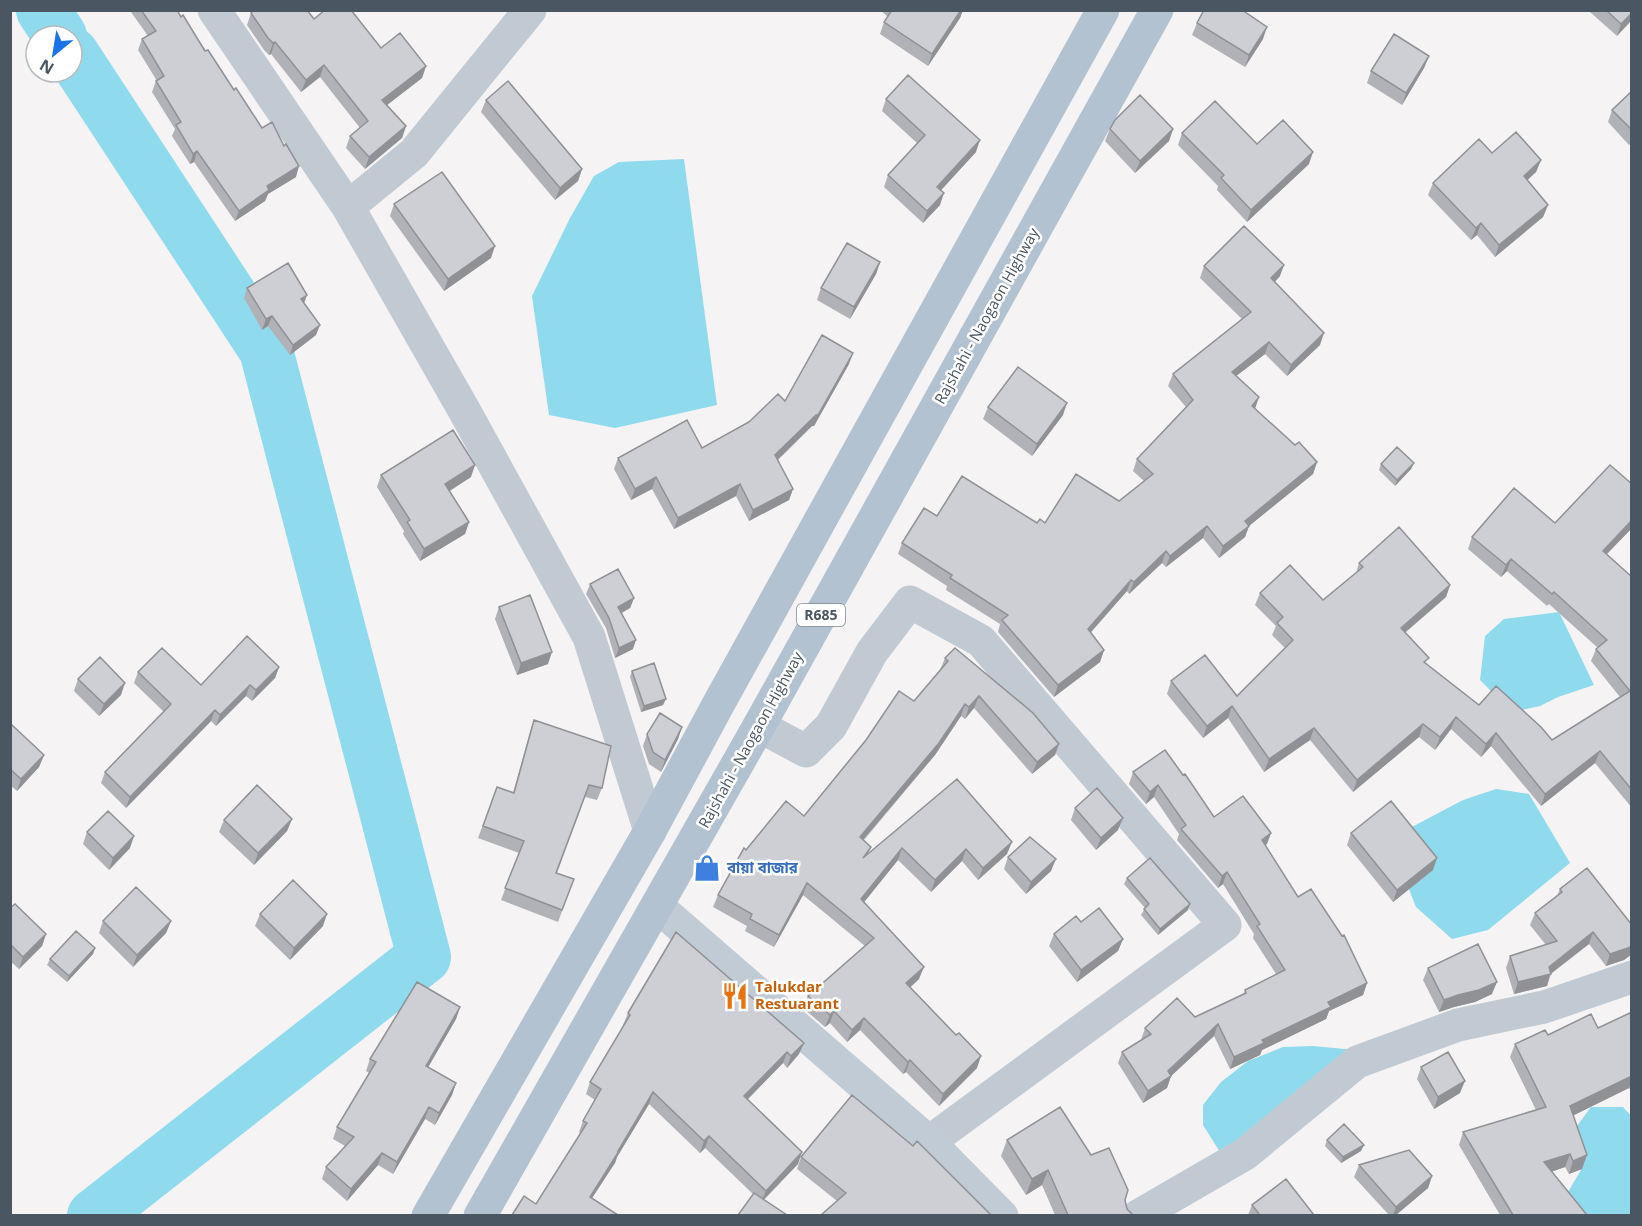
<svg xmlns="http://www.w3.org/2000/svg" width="1642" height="1226" font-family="'Open Sans','Noto Sans Bengali',sans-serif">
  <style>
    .water { fill: #90daee }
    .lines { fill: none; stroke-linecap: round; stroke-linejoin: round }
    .river { stroke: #90daee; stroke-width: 54 }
    .minor { stroke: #c1cad2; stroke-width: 33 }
    .secondary { stroke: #c1cbd6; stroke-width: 33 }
    .primary { stroke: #b3c2d1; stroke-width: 33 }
    .wall { fill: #b0b2b7 }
    .shaded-wall { fill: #909195 }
    .building { fill: #cdcfd5; stroke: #909195; stroke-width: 1.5 }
    .labels { text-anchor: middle; stroke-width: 5; stroke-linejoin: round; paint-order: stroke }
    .shield { fill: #fff; stroke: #808990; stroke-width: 1.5 }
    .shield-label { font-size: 14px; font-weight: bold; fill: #4a5661 }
    .street-label { font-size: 15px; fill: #4a5661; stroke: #fff }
    .shop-label { font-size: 15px; font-weight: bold; fill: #366cbe; stroke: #fff; text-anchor: start }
    .food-label { font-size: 15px; font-weight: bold; fill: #c56008; stroke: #fff; text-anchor: start }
  </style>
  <rect width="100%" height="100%" fill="#f5f3f3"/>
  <!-- water -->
  <path class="water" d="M684 159 717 405 615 428 549 415 532 296 570 218 594 176 619 162Z
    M1559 612 1594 685 1558 697 1540 706 1512 712 1480 680 1485 636 1504 619Z
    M1496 789 1529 794 1570 863 1488 930 1452 939 1416 907 1397 859 1410 828 1463 800Z
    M1313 1046 1355 1050 1317 1109 1220 1152 1203 1125V1105L1221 1082 1248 1061 1283 1047Z
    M1591 1107H1623L1631 1116V1215H1564L1559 1207 1581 1170 1577 1126Z"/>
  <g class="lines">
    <!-- river -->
    <path class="river" d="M43 10 60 36
      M72 54 266 350 424 957 94 1216"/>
    <!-- minor -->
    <path class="minor" d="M214 10 348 207 464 410 589 637 650 831
      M348 207 414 153 530 10
      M759 726 806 751 831 726 872 652 910 602 981 641 1225 925 929 1142
      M1138 1216 1245 1154 1357 1062 1458 1025 1544 1007 1632 977"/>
    <!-- secondary -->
    <path class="secondary" d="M657 906 929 1142 1002 1216"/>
    <!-- primary -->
    <path class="primary" d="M428 1216 650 831 719 703 1103 10
      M480 1216 759 726 1157 10"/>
  </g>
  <!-- wall -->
  <path class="wall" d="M131 10H177L296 177 268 194 265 201 235 221 194 162 190 164 172 136 175 129 152 92 156 81H157L138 50 142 39 148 36 131 12Z
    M880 10H963L960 18 928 66 880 34 884 22 888 17Z
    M1591 10H1632L1617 36 1590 12Z
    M251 13 314 19 381 48 426 66 422 78 387 105 406 126 402 138 365 169 346 148 350 136 360 128 320 77 301 92 271 54 269 55 264 50 247 25Z
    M1197 23 1263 39 1245 67 1192 35Z
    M1429 56 1424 68 1402 105 1367 83 1371 71Z
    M1632 91V142L1629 145 1608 122 1612 110Z
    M886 99 976 152 941 190 940 205 923 223 884 187 888 175 917 143 882 111Z
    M486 100 582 169 578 181 555 200 481 112Z
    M1110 129H1173L1169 141 1135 173 1105 141Z
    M1182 133 1257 144 1309 164 1247 222 1217 190 1218 186 1178 145Z
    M1492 153 1541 160 1536 172 1527 180 1548 205 1543 217 1495 257 1477 235 1471 240 1428 195 1433 183Z
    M394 204 491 258 444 291 390 216Z
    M880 262 876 274 850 319 817 300 821 288Z
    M1204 266 1280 276 1275 282 1320 345 1287 376 1265 354 1236 376 1255 409 1295 445 1317 462 1313 474 1249 526 1245 537 1219 558 1203 538 1166 567 1162 563 1129 594 1127 591 1091 632 1104 650 1100 662 1054 697 998 632 1000 624 946 590 947 586 898 554 902 543 937 516 1037 523H1045L1119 501 1144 481 1133 471 1137 459 1186 407 1168 386 1173 374 1242 319 1200 278Z
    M247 288 304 304 316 335 290 355 268 326 262 330 244 298Z
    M849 364 814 426H812L778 460 793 489 789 500 749 521 736 496 674 529 652 489 631 500 614 469 618 458 702 448Z
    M988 407 1063 415 1032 456 983 419Z
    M1414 463 1411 469 1395 486 1379 470 1381 464Z
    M381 475 471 477 450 491 469 522 465 534 420 561 403 534 404 531 377 487Z
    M1632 484V528L1607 554 1632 577V808L1595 763 1541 806 1491 746 1481 757 1451 729 1435 750 1419 737 1353 792 1310 740 1264 772 1228 718 1203 738 1167 694 1171 681 1237 696 1285 648 1272 635 1276 626 1255 605 1260 593 1323 600 1356 573 1359 563 1450 585 1446 597 1405 633 1426 664 1479 705 1552 740 1620 697 1591 661 1596 649 1598 648 1549 604 1547 606 1507 571 1501 577 1468 549 1472 537 1555 523Z
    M590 584 634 598 630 608 622 613 633 649 615 658 606 628 586 594Z
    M499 607 548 664 517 675 495 619Z
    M945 658 1059 744 1055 755 1032 774 974 708 965 719 961 716 935 755 864 840 871 847 868 854 957 779 1007 854 978 880 962 861 931 892 898 860 864 902 919 979 910 988 977 1068 939 1106 906 1072 903 1074 860 1030 847 1042 830 1023 825 1027 803 1008 808 996 865 946 803 895 774 947 745 931 747 926 713 907 718 895 746 850 804 816 914 701 940 670Z
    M279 667 275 678 252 701 246 696 216 726 211 721 126 808 101 783 105 772 164 712 134 683 138 672 201 685Z
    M632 671 663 705 641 712 630 677Z
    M78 679 121 695 99 716 74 691Z
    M534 720 602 788 597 800 585 797 557 873 574 879 558 922 501 900 519 853 478 838 497 787 513 793 530 732Z
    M10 727 44 755 39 767 17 791 10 785Z
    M682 727 678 739 661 772 649 764 643 746 647 734Z
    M1133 772 1183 775 1214 817 1267 844 1265 845 1298 897 1367 983 1363 995 1329 1011 1326 1019 1262 1050 1260 1055 1230 1069 1214 1036 1171 1076 1167 1088 1143 1103 1118 1063 1122 1052 1141 1040 1145 1028 1195 1017 1243 995 1245 990 1276 974 1253 938 1254 934 1223 884 1218 888 1177 840 1179 834 1154 797 1146 804 1129 784Z
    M1075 808 1118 830 1096 850 1071 820Z
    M292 819 287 831 254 865 219 832 224 820Z
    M87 832 130 848 109 870 83 844Z
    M1351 833 1433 870 1393 902 1347 845Z
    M1008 857 1051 871 1026 894 1004 869Z
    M1127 878 1188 910 1158 935 1141 915 1145 908 1124 884Z
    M1560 889 1632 925V954L1624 960 1606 966 1589 944 1551 974 1547 986 1514 994 1506 968 1510 956 1546 945 1530 925 1535 913 1557 896Z
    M10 908 46 934 42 946 19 969 10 961Z
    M260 914 323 926 290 960 255 926Z
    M103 921H171L166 933 133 967 99 933Z
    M1081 922 1123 939 1118 951 1077 982 1049 946 1054 934Z
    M95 948 93 954 67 982 47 965 50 959Z
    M1428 968 1492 994 1475 1002 1454 1007 1439 1012 1423 980Z
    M460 1007 456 1019 428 1067 456 1083 452 1095 435 1125 425 1119 393 1174 378 1165 347 1201 322 1179 326 1167 345 1146 333 1139 337 1127 369 1073 366 1071 370 1059Z
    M1632 1012V1093L1629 1088 1574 1115 1582 1169 1569 1174 1565 1167 1551 1172 1587 1215H1500L1459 1145 1463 1132 1536 1110 1510 1057 1515 1044 1548 1035 1598 1028Z
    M628 1013 799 1054 787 1068 783 1063 748 1099 798 1164 764 1200 753 1194 705 1148 700 1153 649 1104 617 1157 615 1163 536 1204 581 1134 579 1132 583 1121 595 1100 586 1094 590 1082 624 1025H623Z
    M1421 1067 1460 1093 1434 1109 1417 1079Z
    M1007 1140 1125 1200 1127 1209 1133 1215H1055L1042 1185 1026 1195 1001 1156Z
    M1327 1140 1361 1151 1341 1163 1325 1146Z
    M801 1157 991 1215 837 1201 797 1169Z
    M1359 1165 1432 1176 1428 1188 1396 1215H1389L1354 1177Z
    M1252 1205 1314 1215H1248Z"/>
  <!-- shaded-wall -->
  <path class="shaded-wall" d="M961 10H963L960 18 928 66 932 54Z
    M1632 13V20L1617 36 1621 24Z
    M1267 27 1263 39 1245 67 1249 55Z
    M275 42 271 54 269 55 273 43Z
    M1429 56 1424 68 1402 105 1406 93Z
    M324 65 320 77 301 92 306 80Z
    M426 66 422 78 378 112 382 100Z
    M406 126 402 138 365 169 369 157Z
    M1173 129 1169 141 1135 173 1140 161Z
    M980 140 976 152 933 199 937 187Z
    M197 151 194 162 190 164 193 154Z
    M1313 152 1309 164 1247 222 1251 210Z
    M1541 160 1536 172 1519 188 1524 176Z
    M299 166 296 177 268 194 265 201 235 221 239 211 267 186Z
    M582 169 578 181 555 200 560 188Z
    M944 193 940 205 923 223 927 211Z
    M1548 205 1543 217 1495 257 1499 245Z
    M1481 223 1477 235 1471 240 1476 228Z
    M495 246 491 258 444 291 448 279Z
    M880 262 876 274 850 319 854 307Z
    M1284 265 1280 276 1267 290 1271 278Z
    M307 295 303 306 301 299Z
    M272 316 268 326 262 330 266 319Z
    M320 325 316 335 290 355 293 345Z
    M1324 333 1320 345 1287 376 1291 365Z
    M1269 342 1265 354 1227 383 1232 372Z
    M853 353 849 364 814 426H812L771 466 775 455Z
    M1259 397 1255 409 1252 406Z
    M1067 403 1063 415 1032 456 1037 444Z
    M1317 462 1313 474 1249 526 1245 537 1219 558 1223 546 1245 521Z
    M1414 463 1411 469 1395 486 1397 480Z
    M475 465 471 477 441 496 445 484Z
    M656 477 652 489 631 500 635 489Z
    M740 484 736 496 674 529 678 518Z
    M793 489 789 500 749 521 753 510Z
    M1632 520V528L1598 563 1603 551Z
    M469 522 465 534 420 561 424 549Z
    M1207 526 1203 538 1166 567 1170 556Z
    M1166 551 1162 563 1129 594 1134 582Z
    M1511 559 1507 571 1501 577 1506 565Z
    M1131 580 1127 591 1084 640 1088 629Z
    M1450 585 1446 597 1396 640 1401 628Z
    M634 598 630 608 615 616 618 607Z
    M636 640 633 649 615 658 619 648Z
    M1104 650 1100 662 1054 697 1058 685Z
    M552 652 548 664 517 675 521 663Z
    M279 667 275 678 252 701 256 690Z
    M125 683 121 695 99 716 104 704Z
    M250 685 246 696 216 726 220 715Z
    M979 696 974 708 965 719 969 707Z
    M666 699 663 705 641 712 644 706Z
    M965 704 961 716 935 755 856 848 860 837Z
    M1232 706 1228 718 1203 738 1207 726Z
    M215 710 211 721 126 808 130 797Z
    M1456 717 1451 729 1435 750 1440 737Z
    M1423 724 1419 737 1353 792 1357 780Z
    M682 727 678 739 661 772 665 760Z
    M1314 728 1310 740 1264 772 1269 759Z
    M1496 733 1491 746 1481 757 1486 744Z
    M1059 744 1055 755 1032 774 1037 762Z
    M1600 751 1595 763 1541 806 1545 794Z
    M44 755 39 767 17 791 21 779Z
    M1158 785 1154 797 1146 804 1150 792Z
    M1123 818 1118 830 1096 850 1101 838Z
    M292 819 287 831 254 865 258 853Z
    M1271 833 1267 844 1257 851 1262 840Z
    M134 836 130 848 109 870 113 858Z
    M1012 842 1007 854 978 880 983 868Z
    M902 848 898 860 857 911 861 899Z
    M966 849 962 861 931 892 935 880Z
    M1437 858 1433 870 1393 902 1397 890Z
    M1056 859 1051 871 1026 894 1031 882Z
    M1227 872 1223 884 1218 888 1222 876Z
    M807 883 803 895 774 947 779 935Z
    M1190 904 1188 910 1158 935 1160 929Z
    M327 914 323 926 290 960 294 948Z
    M171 921 166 933 133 967 137 955Z
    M1593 932 1589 944 1550 974 1547 986 1514 994 1518 982 1549 967Z
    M46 934 42 946 19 969 23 957Z
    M1123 939 1118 951 1077 982 1081 970Z
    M1632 946V954L1624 960 1606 966 1610 954Z
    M95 948 93 954 67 982 69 976Z
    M924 967 919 979 901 995 906 983Z
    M1497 982 1492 994 1475 1002 1454 1007 1439 1012 1444 1000Z
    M1367 983 1363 995 1329 1011 1326 1019 1262 1050 1260 1055 1230 1069 1234 1057 1262 1040 1328 1002Z
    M460 1007 456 1019 422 1078 426 1066Z
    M834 1011 830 1023 825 1027 830 1015Z
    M864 1018 860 1030 847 1042 852 1030Z
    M1218 1024 1214 1036 1169 1078 1171 1076 1167 1088 1143 1103 1148 1091Z
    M804 1043 799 1054 787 1068 791 1056Z
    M787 1052 783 1063 740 1107 744 1096Z
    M981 1056 977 1068 939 1106 943 1094Z
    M910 1060 906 1072 903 1074 908 1062Z
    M1632 1076V1081L1629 1088 1566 1119 1570 1106Z
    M1465 1081 1460 1093 1434 1109 1438 1097Z
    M456 1083 452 1095 435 1125 439 1113Z
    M653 1092 649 1104 617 1157 615 1163 585 1209 590 1197Z
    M429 1107 425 1119 393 1174 397 1162Z
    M709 1136 705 1148 700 1153 704 1141Z
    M1364 1145 1361 1151 1341 1163 1343 1157Z
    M802 1152 798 1164 761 1202 766 1191Z
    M382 1153 378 1165 347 1201 351 1189Z
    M1570 1154 1565 1167 1539 1176 1544 1162Z
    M1587 1155 1582 1169 1569 1174 1573 1161Z
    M1048 1170 1042 1185 1026 1195 1032 1179Z
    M1432 1176 1428 1188 1396 1215H1393L1396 1207Z"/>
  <!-- building -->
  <path class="building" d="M141 10H177L181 17 183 15 205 51 208 50 234 90 236 88 262 128 272 122 284 146 286 144 299 166 267 186 269 190 239 211 197 151 193 154 176 125 181 122 156 81 164 76 142 39 156 31Z
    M254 10H307L314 19 325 10H351L381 48 400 33 426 66 382 100 406 126 369 157 350 136 368 121 324 65 306 80 275 42 273 43 268 38 251 13Z
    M892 10H961L932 54 884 22Z
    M1204 10H1242L1267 27 1249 55 1197 23Z
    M1606 10H1632V13L1621 24Z
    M1394 34 1429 56 1406 93 1371 71Z
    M908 75 980 140 937 187 944 193 927 211 888 175 925 135 886 99Z
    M508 81 582 169 560 188 486 100Z
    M1632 91V130L1612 110Z
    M1140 95 1173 129 1140 161 1110 129 1115 120Z
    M1215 101 1257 144 1283 120 1313 152 1251 210 1221 178 1224 175 1182 133Z
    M1516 132 1541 160 1524 176 1548 205 1499 245 1481 223 1476 228 1433 183 1479 139 1492 153Z
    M442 172 495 246 448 279 394 204Z
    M1244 226 1284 265 1271 278 1324 333 1291 365 1269 342 1232 372 1259 397 1252 406 1295 445 1299 442 1317 462 1245 521 1249 526 1223 546 1207 526 1170 556 1166 551 1134 582 1131 580 1088 629 1104 650 1058 685 1002 620 1008 615 950 578 952 575 902 543 924 508 937 516 962 476 1037 523 1040 519 1045 523 1076 474 1119 501 1153 474 1137 459 1193 400 1173 374 1251 312 1204 266Z
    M847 243 880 262 854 307 821 288Z
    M288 263 307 295 301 299 320 325 293 345 272 316 266 319 247 288Z
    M822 335 853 353 818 415H816L775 455 793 489 753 510 740 484 678 518 656 477 635 489 618 458 687 420 702 448 749 422 778 394 785 401Z
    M1018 367 1067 403 1037 444 988 407Z
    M453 430 475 465 445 484 469 522 424 549 407 522 410 520 381 475Z
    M1397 447 1414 463 1397 480 1381 464Z
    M1610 465 1632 484V520L1603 551 1632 577V790L1600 751 1545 794 1496 733 1486 744 1456 717 1440 737 1423 724 1357 780 1314 728 1269 759 1232 706 1207 726 1171 681 1205 655 1237 696 1293 640 1277 623 1283 617 1260 593 1290 565 1323 600 1363 567 1359 563 1399 527 1450 585 1401 628 1429 658 1424 662 1479 705 1496 686 1541 727 1552 740 1630 691 1596 649 1607 640 1554 592 1552 594 1511 559 1506 565 1472 537 1514 488 1555 523Z
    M618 569 634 598 618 607 636 640 619 648 609 618 590 584Z
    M530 595 552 652 521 663 499 607Z
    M247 636 279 667 256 690 250 685 220 715 215 710 130 797 105 772 171 704 138 672 162 648 201 685Z
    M955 648 1033 713 1059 744 1037 762 979 696 969 707 965 704 939 743 860 837 871 847 863 858 957 779 1012 842 983 868 966 849 935 880 902 848 861 899 924 967 906 983 956 1035 959 1033 981 1056 943 1094 910 1060 908 1062 864 1018 852 1030 834 1011 830 1015 808 996 874 938 807 883 779 935 750 919 752 914 718 895 744 848 746 850 786 801 804 816 866 740 899 691 914 701 948 661 945 658Z
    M100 657 125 683 104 704 78 679Z
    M654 663 666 699 644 706 632 671Z
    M660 713 682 727 665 760 653 752 647 734Z
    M534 720 611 746 602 788 589 785 556 873 574 879 562 910 505 888 524 841 483 826 497 787 514 793Z
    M12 725 44 755 21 779 10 769V727Z
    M1165 750 1183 775 1185 774 1214 817 1243 796 1271 833 1262 840 1298 897 1311 889 1342 936 1344 935 1367 983 1328 1002 1331 1007 1262 1040 1264 1043 1234 1057 1218 1024 1168 1071 1171 1076 1148 1091 1122 1052 1151 1034 1145 1028 1177 998 1195 1017 1246 993 1245 990 1285 970 1257 926 1260 924 1227 872 1222 876 1181 829 1186 825 1158 785 1150 792 1133 772Z
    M257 785 292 819 258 853 224 820Z
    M1097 788 1123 818 1101 838 1075 808Z
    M1391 801 1437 858 1397 890 1351 833Z
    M108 811 134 836 113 858 87 832Z
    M1030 837 1056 859 1031 882 1008 857Z
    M1150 858 1190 904 1160 929 1144 909 1149 904 1127 878Z
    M1587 868 1632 925V946L1628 948 1610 954 1593 932 1549 967 1551 974 1518 982 1510 956 1557 941 1535 913 1562 892 1560 889Z
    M293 880 327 914 294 948 260 914Z
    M136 887 171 921 137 955 103 921Z
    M15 904 46 934 23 957 10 944V908Z
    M1099 908 1123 939 1081 970 1054 934 1076 916 1081 922Z
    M76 931 95 948 69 976 50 959Z
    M676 932 804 1043 791 1056 787 1052 744 1096 802 1152 766 1191 709 1136 704 1141 653 1092 618 1151H619L590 1197 618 1215H512L524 1196 536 1204 587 1123 583 1121 601 1089 590 1082 630 1015 628 1013Z
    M1478 944 1497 982 1479 990 1458 995 1444 1000 1428 968Z
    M417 982 460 1007 426 1066 456 1083 439 1113 429 1107 397 1162 382 1153 351 1189 326 1167 354 1137 337 1127 376 1062 370 1059Z
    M1632 1012V1076L1570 1106 1587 1155 1573 1161 1570 1154 1544 1162 1587 1215H1513L1463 1132 1546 1107 1515 1044 1545 1030 1548 1035 1591 1014 1598 1028Z
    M1448 1052 1465 1081 1438 1097 1421 1067Z
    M852 1095 913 1146 917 1141 991 1215H821L846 1193 801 1157Z
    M1060 1107 1091 1155 1109 1148 1128 1190 1125 1200 1127 1209 1133 1215H1068L1048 1170 1032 1179 1007 1140Z
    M1344 1124 1364 1145 1343 1157 1327 1140Z
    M1409 1150 1432 1176 1396 1207 1359 1165Z
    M1286 1179 1314 1215H1260L1252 1205Z
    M754 1193 787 1215H738Z"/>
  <!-- icons -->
  <defs>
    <symbol id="shop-bare" viewBox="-9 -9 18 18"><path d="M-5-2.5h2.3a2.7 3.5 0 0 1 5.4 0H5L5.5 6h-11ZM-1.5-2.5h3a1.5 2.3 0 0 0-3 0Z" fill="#3f7fe0" stroke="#fff" stroke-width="2.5" paint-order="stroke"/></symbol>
    <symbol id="restaurant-bare" viewBox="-9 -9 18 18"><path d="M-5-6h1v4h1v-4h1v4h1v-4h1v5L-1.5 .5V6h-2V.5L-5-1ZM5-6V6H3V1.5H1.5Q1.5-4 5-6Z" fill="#e8710a" stroke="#fff" stroke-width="2.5" paint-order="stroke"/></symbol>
  </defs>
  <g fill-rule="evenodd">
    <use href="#shop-bare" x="688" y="849" width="38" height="38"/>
    <use href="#restaurant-bare" x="716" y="977" width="38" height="38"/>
  </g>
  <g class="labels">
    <!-- shield labels -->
    <rect class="shield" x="797" y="604" width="48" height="22" rx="4.5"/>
    <g class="shield-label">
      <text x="821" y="620">R685</text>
    </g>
    <!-- street labels -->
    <g class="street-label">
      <text transform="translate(987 316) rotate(-61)" y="5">Rajshahi - Naogaon Highway</text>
      <text transform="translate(751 740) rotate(-61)" y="5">Rajshahi - Naogaon Highway</text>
    </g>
    <!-- shop labels -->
    <g class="shop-label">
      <text x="727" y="873">বায়া বাজার</text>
    </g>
    <!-- food labels -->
    <g class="food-label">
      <text x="755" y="992">Talukdar<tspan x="755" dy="17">Restuarant</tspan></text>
    </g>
  </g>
  <!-- border -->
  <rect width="1642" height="1226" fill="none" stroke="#4a5661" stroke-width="24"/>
  <!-- north arrow -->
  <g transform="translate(54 54) rotate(210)"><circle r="28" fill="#ffffff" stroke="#b7bbc0" stroke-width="1.5"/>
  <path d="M0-4.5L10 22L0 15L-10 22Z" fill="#1a73e8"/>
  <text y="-9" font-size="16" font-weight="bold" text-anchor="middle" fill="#4a5661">N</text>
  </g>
</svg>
